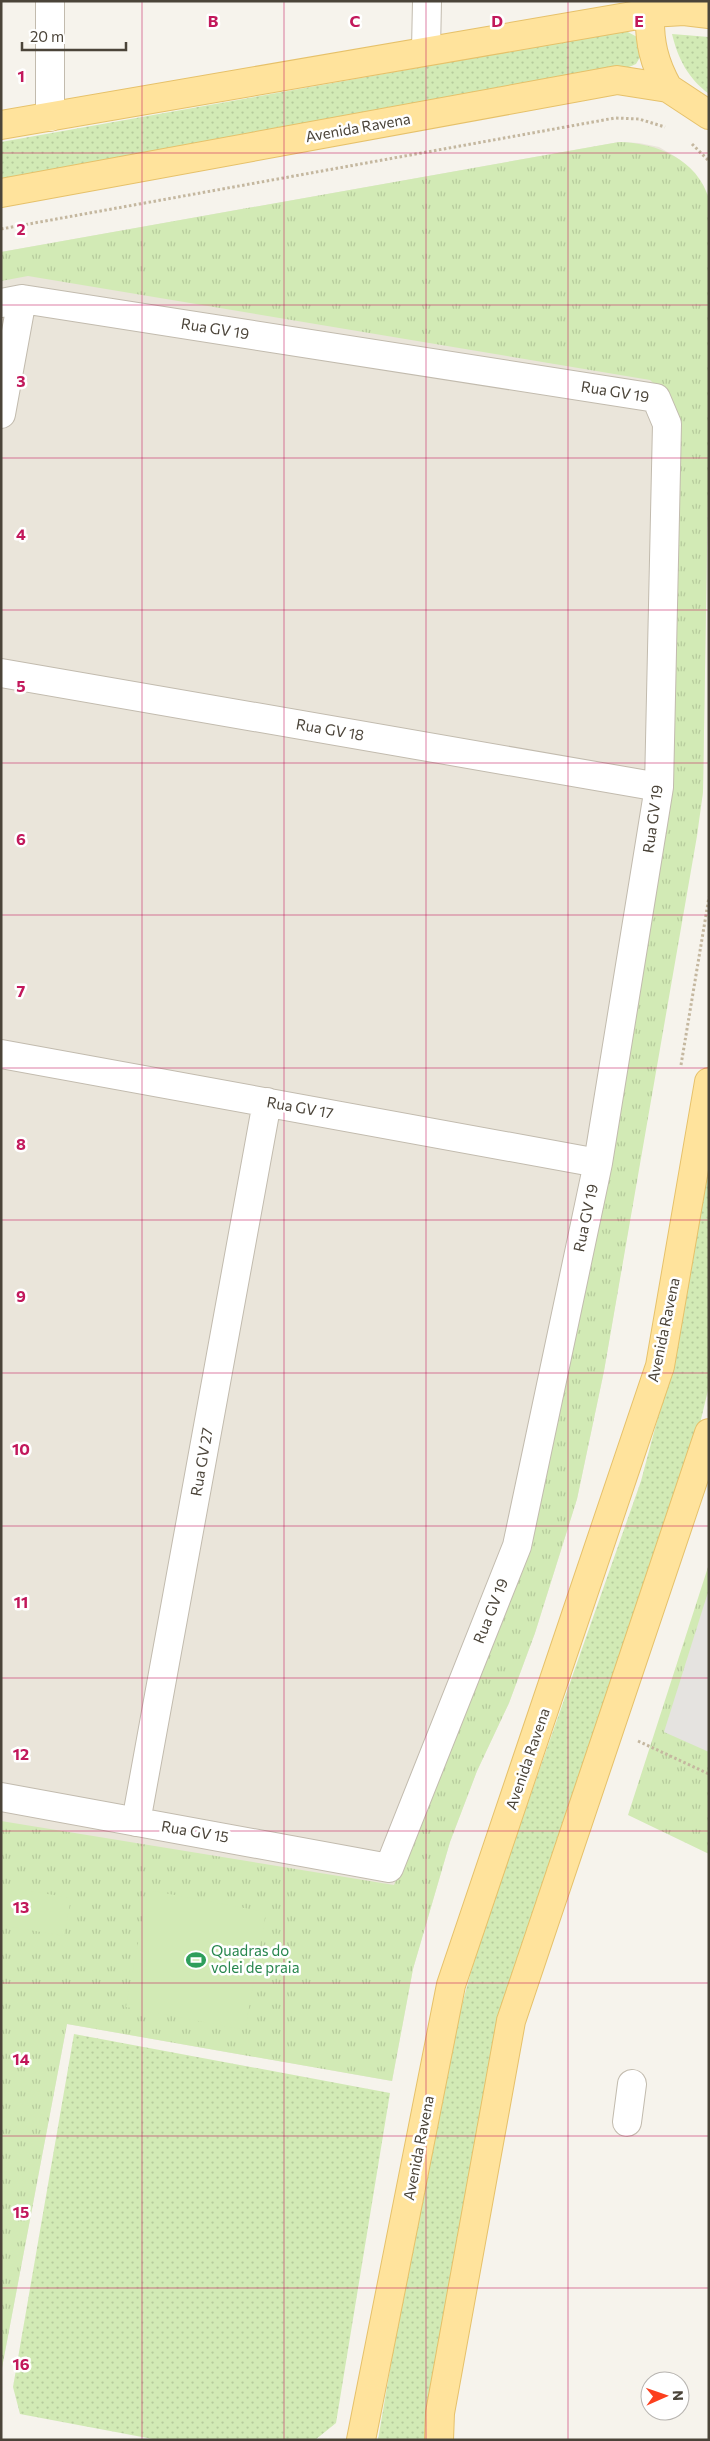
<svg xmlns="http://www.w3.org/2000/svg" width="710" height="2441" font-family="Commissioner,sans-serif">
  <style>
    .residential { fill: #eae5da }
    .grass { fill: url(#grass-dots) }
    .park { fill: url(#park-tufts) }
    .pitch { fill: #d2eab5 }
    .parking { fill: #e5e3e0 }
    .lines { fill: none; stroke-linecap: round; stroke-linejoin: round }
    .minor-casing { stroke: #c2bbae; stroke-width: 30 }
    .major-casing { stroke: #e6c16a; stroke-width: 30 }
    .path { stroke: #c4b79f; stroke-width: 3; stroke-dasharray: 2.5 2.5; stroke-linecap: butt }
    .minor { stroke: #fff; stroke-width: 28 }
    .major { stroke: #ffe39c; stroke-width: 28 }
    .grid { fill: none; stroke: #c2185b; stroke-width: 1; stroke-opacity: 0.55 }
    .labels { text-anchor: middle; stroke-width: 5; stroke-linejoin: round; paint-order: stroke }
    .street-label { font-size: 15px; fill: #4b4439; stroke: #fff }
    .leisure-label { font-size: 15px; fill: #27864d; stroke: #fff; text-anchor: start }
    .grid-label { font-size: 16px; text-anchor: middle; font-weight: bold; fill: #c2185b; stroke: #fff; stroke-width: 5; stroke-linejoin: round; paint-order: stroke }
  </style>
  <defs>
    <pattern id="grass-dots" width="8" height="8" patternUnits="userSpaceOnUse" patternTransform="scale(1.25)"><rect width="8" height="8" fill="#d2eab5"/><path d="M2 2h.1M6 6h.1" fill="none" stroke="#b6ca9c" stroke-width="1.8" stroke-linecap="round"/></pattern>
    <pattern id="park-tufts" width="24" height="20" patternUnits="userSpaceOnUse" patternTransform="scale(1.25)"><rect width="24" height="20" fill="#d2eab5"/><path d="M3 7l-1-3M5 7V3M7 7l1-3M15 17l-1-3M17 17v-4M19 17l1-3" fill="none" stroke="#b6ca9c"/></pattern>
  </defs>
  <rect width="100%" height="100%" fill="#f6f3ec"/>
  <!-- residential -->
  <path class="residential" d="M619 142 639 143 659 147 676 157 699 180 709 199V428L703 792 604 1371 577 1499 535 1633 509 1703 477 1771 450 1842 413 1969 392 2081 67 2024 1 2373V252Z"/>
  <!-- grass -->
  <path class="grass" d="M626 31 639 38 643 52 636 64 629 67 1 179V142Z
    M672 34 709 37V94C688 78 678 59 672 34Z
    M709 1163V1386L697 1436 554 1868 430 2440H378L429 2140 456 2026 481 1936 641 1481 670 1372Z
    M74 2034 390 2093 336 2423 315 2440H158L20 2414 13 2387Z"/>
  <!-- park -->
  <path class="park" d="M619 142C657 143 697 159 709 199V428L703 792 697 836 604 1371 577 1499 535 1633 509 1703 477 1771 450 1842 413 1969 392 2081 67 2024 1 2373V1821L394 1885 529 1555 610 1167 670 795 681 436C678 413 667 395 650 380L28 276 1 281V252Z
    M709 1564V1854L628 1815Z"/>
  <!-- pitch -->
  <path class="pitch" d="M1 1886 71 1898 64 1936 1 1925Z
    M148 1890 266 1912 245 2030 126 2007Z"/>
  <!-- parking -->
  <path class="parking" d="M709 1589V1752L664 1732Z"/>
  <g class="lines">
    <defs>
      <path id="minor" d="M426 50 427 1
        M50 117V1
        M1 303 22 299 656 398 667 424 659 787 598 1163 517 1546 389 1868 1 1797
        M1 414 22 299
        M1 673 659 787
        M1 1054 598 1163
        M136 1822 267 1102
        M627 2122 632 2084"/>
      <path id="major" d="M650 13C649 42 654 63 668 88
        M1 125 650 13 684 11 709 14
        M1 193 617 80 668 88 709 115
        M361 2440 451 1985 660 1366 709 1082
        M439 2440 440 2413 511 2021 709 1433"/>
    </defs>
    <!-- minor casing -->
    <use href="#minor" class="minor-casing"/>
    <!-- major casing -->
    <use href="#major" class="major-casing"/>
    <!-- path -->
    <path class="path" d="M692 144 709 161
      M1 229 615 118 639 119 665 127
      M681 1065 709 897
      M638 1741 709 1774"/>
    <!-- minor -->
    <use href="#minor" class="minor"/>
    <!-- major -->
    <use href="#major" class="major"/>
  </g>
  <!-- grid -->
  <path class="grid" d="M142 1V2440M284 1V2440M426 1V2440M568 1V2440M1 153H709M1 305H709M1 458H709M1 610H709M1 763H709M1 915H709M1 1068H709M1 1220H709M1 1373H709M1 1526H709M1 1678H709M1 1831H709M1 1983H709M1 2136H709M1 2288H709"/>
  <!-- icons -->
  <defs>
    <symbol id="stadium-bare" viewBox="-9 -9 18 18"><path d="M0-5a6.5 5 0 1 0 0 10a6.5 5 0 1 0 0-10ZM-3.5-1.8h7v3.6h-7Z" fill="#2e9e5b" stroke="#fff" stroke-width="2.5" paint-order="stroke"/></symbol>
  </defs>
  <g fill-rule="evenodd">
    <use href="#stadium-bare" x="182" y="1946" width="28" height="28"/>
  </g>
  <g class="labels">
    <!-- street labels -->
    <g class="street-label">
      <text transform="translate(358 128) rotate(-10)" y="5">Avenida Ravena</text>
      <text transform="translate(215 329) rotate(9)" y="5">Rua GV 19</text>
      <text transform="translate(615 392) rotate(9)" y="5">Rua GV 19</text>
      <text transform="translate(330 730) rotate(10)" y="5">Rua GV 18</text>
      <text transform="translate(653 819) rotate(-82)" y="5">Rua GV 19</text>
      <text transform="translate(300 1108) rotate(10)" y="5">Rua GV 17</text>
      <text transform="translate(586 1218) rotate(-78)" y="5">Rua GV 19</text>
      <text transform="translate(664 1330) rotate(-78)" y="5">Avenida Ravena</text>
      <text transform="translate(202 1462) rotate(-80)" y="5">Rua GV 27</text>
      <text transform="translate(491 1611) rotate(-68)" y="5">Rua GV 19</text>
      <text transform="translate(528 1759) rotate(-71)" y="5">Avenida Ravena</text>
      <text transform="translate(195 1832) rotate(10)" y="5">Rua GV 15</text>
      <text transform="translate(419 2148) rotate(-79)" y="5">Avenida Ravena</text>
    </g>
    <!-- leisure labels -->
    <g class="leisure-label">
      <text x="211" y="1956">Quadras do<tspan x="211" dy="17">volei de praia</tspan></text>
    </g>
  </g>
  <g class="grid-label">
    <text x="213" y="27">B</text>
    <text x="355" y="27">C</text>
    <text x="497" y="27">D</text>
    <text x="639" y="27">E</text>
    <text x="21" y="82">1</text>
    <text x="21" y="235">2</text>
    <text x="21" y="387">3</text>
    <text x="21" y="540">4</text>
    <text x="21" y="692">5</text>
    <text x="21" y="845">6</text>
    <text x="21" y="997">7</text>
    <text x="21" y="1150">8</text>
    <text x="21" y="1302">9</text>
    <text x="21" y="1455">10</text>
    <text x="21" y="1608">11</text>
    <text x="21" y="1760">12</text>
    <text x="21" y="1913">13</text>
    <text x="21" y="2065">14</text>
    <text x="21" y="2218">15</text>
    <text x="21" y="2370">16</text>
  </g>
  <!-- border -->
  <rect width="710" height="2441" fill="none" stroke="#4b4439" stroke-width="5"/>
  <!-- north arrow -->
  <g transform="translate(665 2396) rotate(88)"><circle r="24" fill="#ffffff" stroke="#b7b4b0"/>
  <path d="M0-4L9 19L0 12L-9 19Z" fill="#fc3f1d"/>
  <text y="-8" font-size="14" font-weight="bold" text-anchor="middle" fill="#4b4439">N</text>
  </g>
  <!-- scale -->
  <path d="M22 42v8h104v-8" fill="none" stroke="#4b4439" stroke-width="2.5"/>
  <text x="30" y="42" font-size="15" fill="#4b4439" stroke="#ffffff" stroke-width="4" paint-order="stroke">20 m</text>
</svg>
